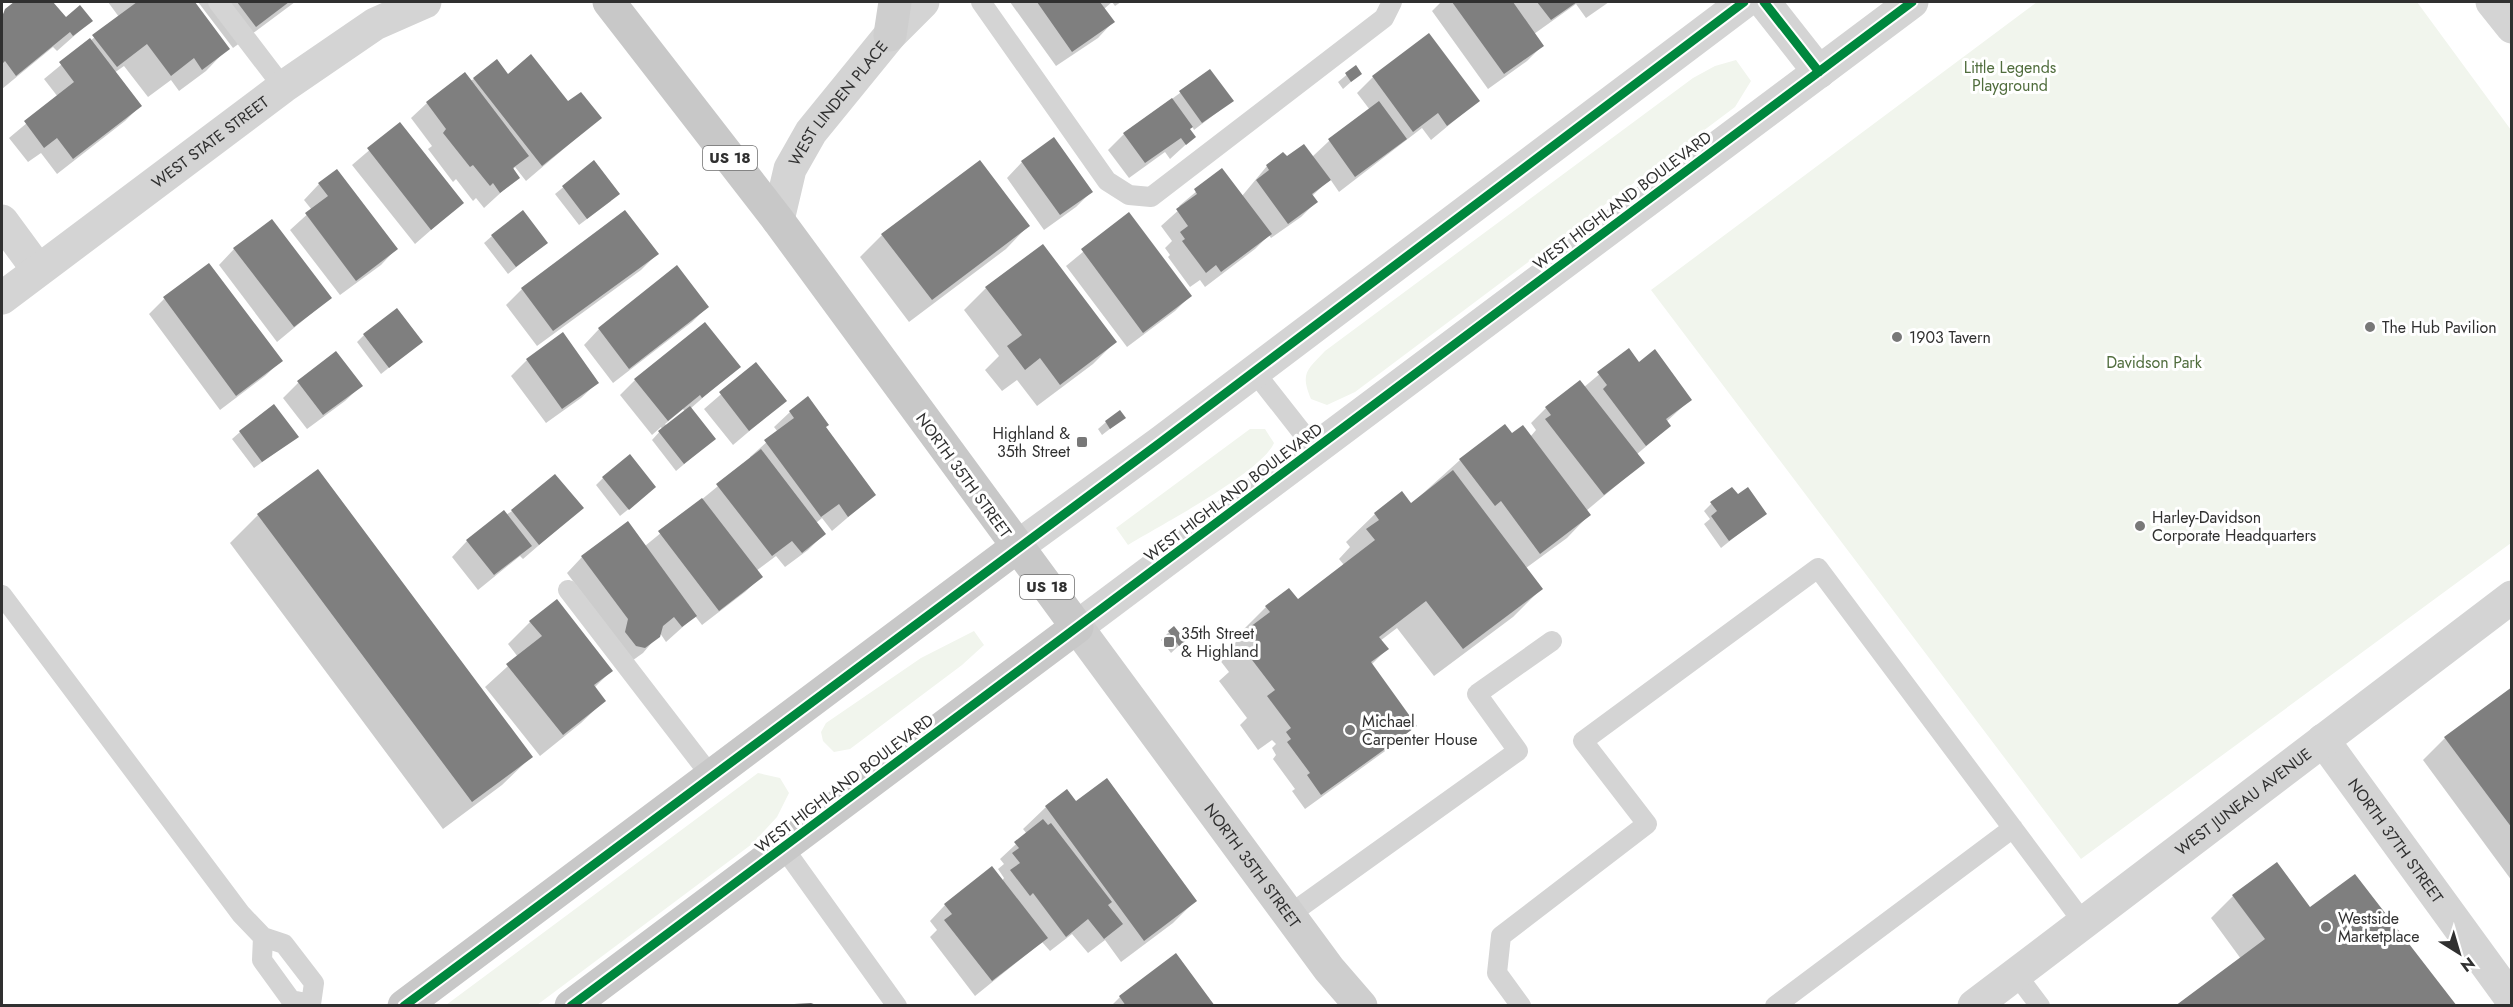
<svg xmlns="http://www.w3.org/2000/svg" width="2513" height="1007" font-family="Jost,sans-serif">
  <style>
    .green { fill: #f1f5ed }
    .shadow { fill: #0003; fill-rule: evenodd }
    .building { fill: #7f7f7f }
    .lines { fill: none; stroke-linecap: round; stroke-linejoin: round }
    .service { stroke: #d4d4d4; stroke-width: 20 }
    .minor { stroke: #d4d4d4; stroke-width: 33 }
    .tertiary { stroke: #d4d4d4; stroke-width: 33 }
    .secondary { stroke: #cecece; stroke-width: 33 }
    .primary { stroke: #c8c8c8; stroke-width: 33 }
    .cycleway-casing { stroke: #fff; stroke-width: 13 }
    .cycleway { stroke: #00873e; stroke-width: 9 }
    .poi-dot { fill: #787878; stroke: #fff; stroke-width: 2 }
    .labels { text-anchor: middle; stroke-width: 6; stroke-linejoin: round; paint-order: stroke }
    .shield { fill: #fff; stroke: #6e6e6e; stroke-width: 1.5 }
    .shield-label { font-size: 15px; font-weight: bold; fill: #303030 }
    .park-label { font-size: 16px; fill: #506d3d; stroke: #fff }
    .street-label { font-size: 16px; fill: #303030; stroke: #fff }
    .poi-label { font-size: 16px; fill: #303030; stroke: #fff; text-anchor: start }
  </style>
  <rect width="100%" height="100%" fill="#fff"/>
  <!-- green -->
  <path class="green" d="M2037 2H2417L2511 130V543L2081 859 1651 290Z
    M1736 60 1751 81 1735 107 1355 392 1327 405 1311 399C1300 373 1307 370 1325 351L1693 78 1715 66Z
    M1250 429H1265L1274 443C1262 472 1159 526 1128 545L1116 528Z
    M974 631 984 645 962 665 850 749 834 752 823 741 821 732 826 723 921 658Z
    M758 773 780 778 789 793 777 817 752 844 537 1005H446Z"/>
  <!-- shadow -->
  <path class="shadow" d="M16 2H51L65 19 91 21 57 51 53 47 2 89V15Z
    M108 2H193L228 48 206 71 179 91 171 80 148 97 124 66 114 73 140 106 125 121 57 174 41 153 28 162 9 138 58 97 44 79 119 17Z
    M198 2H295L233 48Z
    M1010 2H1121L1115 6 1112 2 1104 9 1113 22 1098 38 1056 66Z
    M1441 2H1609L1586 18 1576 4 1534 34 1542 46 1527 61 1488 89 1432 11Z
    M1429 36 1478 101 1431 140 1422 128 1339 192 1330 179 1312 196 1316 202 1301 217 1271 238 1269 235 1255 249 1205 287 1200 280 1190 287 1168 257 1170 255 1165 248 1172 241 1161 226 1181 208 1179 206 1222 170 1242 196 1267 166 1286 158 1312 157 1329 141 1370 110 1357 93 1373 77Z
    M1356 67 1360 74 1343 89 1338 82Z
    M1210 71 1232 101 1194 130 1192 126 1189 129 1194 137 1170 159 1165 152 1129 178 1108 150 1124 134Z
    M508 76 600 118 526 181 515 167 513 170 518 177 484 208 476 198 473 201 456 179 453 182 428 149 432 146 411 118 427 103 474 79Z
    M400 124 462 203 415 244 352 165Z
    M594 162 611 201 579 225 555 194Z
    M1022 162 1091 192 1076 207 1044 230 1007 178Z
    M319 184 396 249 381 265 340 295 290 230 312 210 304 200Z
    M625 212 657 254 641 270 537 346 506 305 522 289Z
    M1129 214 1190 296 1175 311 1127 347 1066 266Z
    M1028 226 1006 249 909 322 860 257 882 235Z
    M492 236 546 243 508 274 484 243Z
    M234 249 330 298 277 342 219 265Z
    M986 288 1115 342 1093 364 1037 406 1017 380 1002 391 985 370 999 356 964 310Z
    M164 299 281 361 265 376 220 410 149 314Z
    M707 307 692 322 613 383 584 345 599 329Z
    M562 334 597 383 581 398 546 423 511 376 527 360Z
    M364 335 421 342 381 374 357 342Z
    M1628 350 1638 364 1691 399 1666 422 1670 426 1636 455 1643 463 1586 511 1589 515 1567 538 1526 568 1541 589 1513 617 1434 676 1397 628 1380 641 1387 649 1371 665 1415 725 1399 741 1305 809 1292 791 1295 789 1273 759 1276 755 1272 748 1276 744 1272 740 1258 750 1240 725 1247 718 1219 681 1229 672 1219 659 1240 638 1238 635 1266 607 1298 601 1344 565 1339 559 1350 547 1346 542 1375 514 1401 494 1410 505 1460 460 1511 435 1530 437 1536 430 1531 423 1546 408 1583 388Z
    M756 364 785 401 733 445 704 409Z
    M739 366 690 409 714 439 676 471 652 440 662 429 661 427 652 435 620 395 635 380ZM683 409 685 412 667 426 665 424Z
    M298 383 361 386 345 401 307 429 283 398Z
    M790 412 824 428 874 495 832 531 822 518 816 523 824 534 808 550 785 567 776 556 756 571 761 577 745 592 702 625 695 616 666 642 660 633 643 653 629 663 613 635 567 573 582 557 645 546 751 459 750 457 778 432 774 427Z
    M1124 418 1102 435 1098 429 1106 422Z
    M240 432 297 437 254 468 232 439Z
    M317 471 531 757 502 785 443 829 230 543 258 515Z
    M603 478 646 495 620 516 596 485Z
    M1738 496 1765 513 1721 548 1704 524 1710 519 1704 511 1711 504Z
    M582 508 523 559 520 556 478 590 452 557 467 541 512 511Z
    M530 622 611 671 594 688 604 701 581 723 540 756 485 687 518 657 508 644Z
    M1169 632 1184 641 1171 653 1161 640Z
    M2512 689V881L2423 760 2445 738Z
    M1076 804 1195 901 1173 923 1121 962 1105 940 1088 953 1072 934 1050 951 1042 942 975 996 930 937 937 930 930 921 945 905 1002 881 1004 878 998 869 1004 864 1000 859 1027 834 1023 829 1046 807Z
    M2233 896 2309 909 2241 959 2211 918Z
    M1175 955 1213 1006H1111L1120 997Z"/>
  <!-- building -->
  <path class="building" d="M14 2H53L66 17 80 5 93 21 73 36 70 32 16 76 5 61 2 64V17L5 9Z
    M137 2H195L230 49 202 70 194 58 171 76 147 44 117 67 92 35Z
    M237 2H289L256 27Z
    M1037 2H1100L1115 22 1072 52Z
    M1452 2H1513L1544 46 1504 74Z
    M1537 2H1577L1551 20Z
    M1429 33 1480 101 1447 126 1438 113 1413 132 1372 76Z
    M90 38 142 106 73 159 57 138 44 148 24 121 74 82 59 62Z
    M531 54 568 101 581 92 602 118 542 166 473 78 497 59 508 74Z
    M1356 65 1362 74 1351 82 1345 73Z
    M1210 69 1234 101 1202 123 1179 91Z
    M465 72 529 156 513 168 520 178 500 193 493 183 490 186 473 165 470 167 443 133 446 129 426 102Z
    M1172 98 1193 127 1190 129 1196 137 1186 145 1181 138 1145 163 1123 133Z
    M1379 101 1407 139 1355 177 1328 139Z
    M400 122 464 203 431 230 367 148Z
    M1054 137 1093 192 1060 215 1021 161Z
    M1304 144 1331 180 1312 194 1318 202 1288 224 1256 180 1269 170 1266 165 1283 152 1287 156Z
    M594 160 620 194 587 219 562 186Z
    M980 160 1030 226 932 300 881 234Z
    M1222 168 1272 234 1221 272 1216 265 1206 273 1182 241 1185 239 1180 232 1188 226 1176 209 1197 194 1194 189Z
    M337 169 398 249 356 281 305 213 328 196 318 183Z
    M523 210 548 243 516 267 491 235Z
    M625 210 659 254 553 331 521 288Z
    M1129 212 1192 296 1143 333 1081 249Z
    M272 219 332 298 294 327 233 248Z
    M1043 244 1117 342 1060 385 1040 358 1025 370 1007 346 1022 335 985 287Z
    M209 263 283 361 236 396 163 297Z
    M677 265 709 307 629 369 598 328Z
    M397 308 423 342 389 368 363 334Z
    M705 322 741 367 702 398 700 395 668 421 634 379Z
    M563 332 599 383 562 409 526 359Z
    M1629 348 1639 362 1655 349 1692 400 1666 419 1671 426 1646 446 1603 389 1607 385 1597 372Z
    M336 351 363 386 323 415 297 381Z
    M756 362 787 401 749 431 719 392Z
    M1580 380 1645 463 1604 495 1545 419 1551 415 1545 407Z
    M808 396 829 425 826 427 876 495 848 517 839 504 821 517 764 440 794 418 789 411Z
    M274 404 299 437 262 462 239 431Z
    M690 406 716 439 684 464 658 431Z
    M1120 410 1126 418 1110 429 1105 421Z
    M1505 424 1512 433 1523 425 1591 515 1540 554 1501 501 1495 506 1459 459Z
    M761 449 826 534 802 553 792 541 772 556 716 484Z
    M630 454 656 487 629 510 602 477Z
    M318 469 533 757 472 802 257 514Z
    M1453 470 1543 589 1463 649 1426 601 1379 637 1389 649 1371 662 1417 726 1321 795 1307 775 1310 773 1287 742 1291 739 1286 732 1291 728 1267 696 1275 690 1246 652 1257 644 1246 630 1270 612 1265 606 1289 588 1298 599 1375 540 1366 529 1379 520 1374 513 1402 491 1411 503Z
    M555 474 584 508 539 545 511 510Z
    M1732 487 1738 494 1748 487 1767 514 1729 541 1711 516 1717 511 1710 502Z
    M702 498 763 577 719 611 658 531Z
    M504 510 532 546 494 575 466 540Z
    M628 521 697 616 682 627 674 617 663 626 660 637 645 648 636 646 625 632 628 619 581 556Z
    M557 599 613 671 594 685 606 701 563 735 506 664 542 636 529 621Z
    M1174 626 1186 641 1179 646 1168 631Z
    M2512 687V828L2444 737Z
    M1107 778 1197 901 1144 941 1045 806 1067 789 1076 801Z
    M1043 819 1048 825 1051 823 1112 902 1108 905 1123 924 1104 939 1088 919 1066 937 1033 893 1030 896 1010 870 1020 863 1012 853 1019 848 1014 842Z
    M2277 862 2310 907 2355 874 2457 1006H2175L2265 939 2232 895Z
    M992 866 1048 938 992 981 944 920 952 914 944 904Z
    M1176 953 1215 1006H1126L1119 996Z
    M811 1003 819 1006H794V1004Z"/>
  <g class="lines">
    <!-- service -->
    <path class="service" d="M218 2 283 87
      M981 2 1107 181 1129 195 1151 197 1384 18 1392 2
      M1253 370 1315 449
      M568 590 711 776
      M2 595 241 914 263 937
      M783 847 897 1006
      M1289 915 1518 751 1477 694 1552 641
      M263 937 284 944 314 983 311 1004 291 1000 262 960Z
      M2016 974 2040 1006
      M1521 1006 1497 973 1501 936 1647 824 1583 741 1818 568 2083 922
      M1775 1006 2013 828"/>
    <!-- minor -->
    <g class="minor">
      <path d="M1764 2 1819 72"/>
      <path d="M2492 2 2512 27"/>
      <path id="s1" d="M778 220 790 169 811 132 890 35 923 2"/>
      <path d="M2 221 38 270"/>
      <path id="s2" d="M2323 740 2512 1000"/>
      <path id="s3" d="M1974 1006 2512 597"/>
    </g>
    <!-- tertiary -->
    <g class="tertiary">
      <path id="s4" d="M2 298 283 87 375 24 425 2"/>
      <path d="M1017 547 1161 442 1744 2"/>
      <path d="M1077 627 1912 2"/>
    </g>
    <!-- secondary -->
    <g class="secondary">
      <path d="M890 35 895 2"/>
      <path id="s5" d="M1077 627 1329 969 1361 1006"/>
    </g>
    <!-- primary -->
    <path class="primary" d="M404 1006 1017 547
      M571 1006 1077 627 778 220 609 2"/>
    <defs>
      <path id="cycleway" d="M1764 2 1819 72
        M404 1006 1161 442 1744 2
        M571 1006 1912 2"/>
    </defs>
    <!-- cycleway casing -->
    <use href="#cycleway" class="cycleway-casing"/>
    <!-- cycleway -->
    <use href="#cycleway" class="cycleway"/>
  </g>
  <!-- markers -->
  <g class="poi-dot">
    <circle cx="2370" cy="327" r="6"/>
    <circle cx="1897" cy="337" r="6"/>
    <rect x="1076" y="436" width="12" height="12" rx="3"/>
    <circle cx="2140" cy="526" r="6"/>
    <rect x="1163" y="636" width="12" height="12" rx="3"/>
    <circle cx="1350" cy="730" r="6"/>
    <circle cx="2326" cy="927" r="6"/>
  </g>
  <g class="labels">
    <!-- shield labels -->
    <g class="shield">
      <rect x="703" y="146" width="54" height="24" rx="4.5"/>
      <rect x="1020" y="575" width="54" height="24" rx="4.5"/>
    </g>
    <g class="shield-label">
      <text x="730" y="163">US 18</text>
      <text x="1047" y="592">US 18</text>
    </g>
    <!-- park labels -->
    <g class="park-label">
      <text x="2010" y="73">Little Legends<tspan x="2010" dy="18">Playground</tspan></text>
      <text x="2154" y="368">Davidson Park</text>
    </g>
    <!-- street labels -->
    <g class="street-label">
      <text dy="6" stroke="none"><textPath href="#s1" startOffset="134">WEST LINDEN PLACE</textPath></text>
      <text dy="6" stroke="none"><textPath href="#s4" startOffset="260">WEST STATE STREET</textPath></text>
      <text transform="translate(1622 200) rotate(-37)" y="6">WEST HIGHLAND BOULEVARD</text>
      <text transform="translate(964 475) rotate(54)" y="6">NORTH 35TH STREET</text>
      <text transform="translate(1233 492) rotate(-37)" y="6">WEST HIGHLAND BOULEVARD</text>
      <text transform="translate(844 783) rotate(-37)" y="6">WEST HIGHLAND BOULEVARD</text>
      <text dy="6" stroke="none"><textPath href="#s3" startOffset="338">WEST JUNEAU AVENUE</textPath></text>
      <text dy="6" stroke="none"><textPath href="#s2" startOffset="124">NORTH 37TH STREET</textPath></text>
      <text dy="6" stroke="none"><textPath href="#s5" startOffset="296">NORTH 35TH STREET</textPath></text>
    </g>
    <!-- poi labels -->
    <g class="poi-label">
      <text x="2382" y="333">The Hub Pavilion</text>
      <text x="1909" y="343">1903 Tavern</text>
      <text x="1070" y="439" text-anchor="end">Highland &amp;<tspan x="1070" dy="18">35th Street</tspan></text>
      <text x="2152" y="523">Harley-Davidson<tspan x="2152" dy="18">Corporate Headquarters</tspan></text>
      <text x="1181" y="639">35th Street<tspan x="1181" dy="18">&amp; Highland</tspan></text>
      <text x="1362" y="727">Michael<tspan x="1362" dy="18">Carpenter House</tspan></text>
      <text x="2338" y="924">Westside<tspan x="2338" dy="18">Marketplace</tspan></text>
    </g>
  </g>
  <!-- border -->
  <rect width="2513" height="1007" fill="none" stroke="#303030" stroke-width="6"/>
  <!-- north arrow -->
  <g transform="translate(2459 953) rotate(143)" stroke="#ffffff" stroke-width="4.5" paint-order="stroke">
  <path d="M0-4.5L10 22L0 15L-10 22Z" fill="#303030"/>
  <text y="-9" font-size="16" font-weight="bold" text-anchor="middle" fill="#303030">N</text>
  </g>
</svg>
